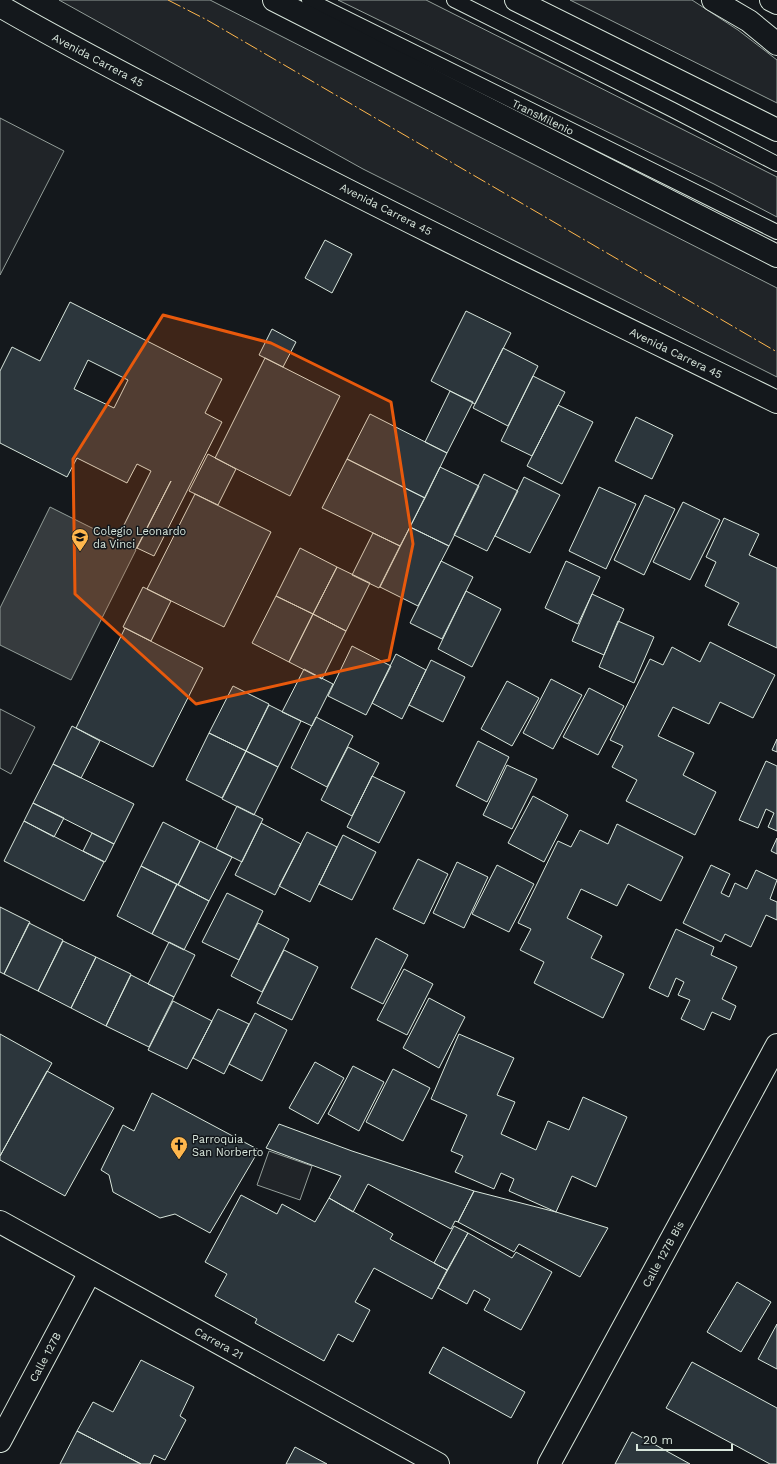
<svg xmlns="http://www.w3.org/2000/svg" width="777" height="1464" font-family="'Work Sans',sans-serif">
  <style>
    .green { fill: #202428; stroke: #939e99 }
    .water { fill: #363b3e; stroke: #939e99 }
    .building { fill: #2c363c; stroke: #d8e6dc; fill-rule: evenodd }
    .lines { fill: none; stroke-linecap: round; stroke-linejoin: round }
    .service-casing { stroke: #d8e6dc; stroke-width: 16 }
    .minor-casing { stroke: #d8e6dc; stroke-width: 24 }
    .trunk-casing { stroke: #d8e6dc; stroke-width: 24 }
    .service { stroke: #14181c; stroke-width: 14 }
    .minor { stroke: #14181c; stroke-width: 22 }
    .trunk { stroke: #14181c; stroke-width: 22 }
    .power { stroke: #ffb74d; stroke-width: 1; stroke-dasharray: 14 3 2 3; stroke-linecap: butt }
    .marked { fill: #e8590c; fill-opacity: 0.2; stroke: #e8590c; stroke-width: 3; stroke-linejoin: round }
    .labels { text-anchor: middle; stroke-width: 3; stroke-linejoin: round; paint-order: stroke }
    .street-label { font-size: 11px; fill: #d8e6dc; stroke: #14181c }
    .poi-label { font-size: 11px; fill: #d8e6dc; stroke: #14181c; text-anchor: start }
  </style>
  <rect width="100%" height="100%" fill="#14181c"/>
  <!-- green -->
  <path class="green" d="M59 0H210L777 288V377L363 169Z
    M338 0H426L777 177V217L714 184Z
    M570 0H692L738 30 777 60V103Z
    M0 118 64 151 0 275Z
    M0 709 35 727 11 774 0 768Z
    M269 1151 312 1166 300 1200 257 1185Z"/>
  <!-- water -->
  <path class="water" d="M50 507 136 550 71 680 0 645V608Z"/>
  <!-- building -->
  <path class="building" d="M325 240 352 254 332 293 305 278Z
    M70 302 222 379 205 413 222 422 154 556 137 548 171 481 136 549 117 539 151 471 137 464 127 483 77 458 67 477 0 443V371L12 347 40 361ZM88 360 128 380 114 408 74 389Z
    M466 311 511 333 475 404 431 381Z
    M272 329 296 342 283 367 259 355Z
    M503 348 538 366 508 426 473 408Z
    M265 358 340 396 290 496 215 458Z
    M533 376 565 392 532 456 501 441Z
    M450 391 473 402 447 453 425 442Z
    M558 405 593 422 562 484 527 466Z
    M370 414 447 453 425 498 347 459Z
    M636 417 673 435 652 479 615 461Z
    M208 454 236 469 218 505 189 491Z
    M347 459 425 498 400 546 322 508Z
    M440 467 479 486 449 546 410 527Z
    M484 474 518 491 487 551 454 535Z
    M524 477 560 495 530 553 495 536Z
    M599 487 636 504 606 569 569 551Z
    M195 494 271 532 224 627 147 589Z
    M645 495 675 509 644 575 614 560Z
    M683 502 720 520 690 580 653 562Z
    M724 518 759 534 749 555 777 568V648L728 625 739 603 705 586 716 562 706 557Z
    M410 527 449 546 418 606 380 587Z
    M373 533 400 546 379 588 352 575Z
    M300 548 337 567 313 614 276 596Z
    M441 561 473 577 442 639 410 623Z
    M566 561 600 577 578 624 545 608Z
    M337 567 370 583 346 631 313 614Z
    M143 587 171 601 151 641 123 627Z
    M466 591 501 609 472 667 438 649Z
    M592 594 624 609 604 655 572 641Z
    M276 596 313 614 289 662 252 643Z
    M313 614 346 631 322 679 289 662Z
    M618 621 654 637 634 683 599 667Z
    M125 628 203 668 153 767 76 728Z
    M710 642 775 675 753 718 720 702 709 724 673 707 658 736 694 753 683 775 716 792 695 835 626 801 637 780 612 767 623 746 610 740 650 659 663 665 672 647 700 662Z
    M352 646 391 666 366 715 328 696Z
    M396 654 426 670 402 719 372 703Z
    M431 660 465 677 443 722 409 705Z
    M304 669 333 684 312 726 282 712Z
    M551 679 582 695 553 749 523 733Z
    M507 681 539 698 512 746 481 729Z
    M233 686 269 704 246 751 209 733Z
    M589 688 624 706 598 755 563 737Z
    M269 705 301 721 278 767 246 751Z
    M316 717 353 736 327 787 291 768Z
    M72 726 100 741 81 778 53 764Z
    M209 733 246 751 222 798 186 780Z
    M777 739V752L772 750Z
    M478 741 509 757 487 802 456 786Z
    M348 747 379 763 352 816 321 800Z
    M246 751 278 767 254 815 222 799Z
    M766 761 777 766V831L768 827 774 813 766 809 758 828 739 820Z
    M53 764 134 804 114 844 33 803Z
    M507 765 537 779 512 829 483 815Z
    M372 776 405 792 379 843 347 827Z
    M533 796 568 815 544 862 508 843Z
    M33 803 64 818 54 837 24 821Z
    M237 806 263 819 242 862 216 849Z
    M24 821 104 862 84 901 4 861Z
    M163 822 200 841 178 885 141 866Z
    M261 823 301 844 275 895 235 875Z
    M617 824 683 857 661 901 628 884 617 906 581 889 567 918 602 936 591 958 624 974 603 1018 534 983 544 962 520 950 531 929 518 923 558 841 571 847 580 830 608 844Z
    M307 832 337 847 310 902 279 886Z
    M92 833 114 844 105 862 83 851Z
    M343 835 376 852 352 900 319 884Z
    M777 838V854L771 851Z
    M200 841 232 857 209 901 178 885Z
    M418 859 448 874 424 924 393 909Z
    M457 862 488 877 464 928 433 913Z
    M497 865 534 884 509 932 472 914Z
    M711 865 730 874 721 893 729 897 735 883 747 889 756 870 777 880 770 899 777 902V920L766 915 751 947 725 934 721 942 683 923Z
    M141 866 177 884 152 934 117 916Z
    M177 884 209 901 184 950 152 934Z
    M227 893 263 911 239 960 202 942Z
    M0 907 30 922 4 974 0 972Z
    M29 923 63 940 38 991 4 974Z
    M258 923 289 939 262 992 231 976Z
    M676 929 714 947 711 955 737 967 722 999 736 1006 730 1020 712 1012 704 1030 681 1019 690 1000 678 995 684 982 676 978 668 997 649 988Z
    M376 938 408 955 383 1004 351 988Z
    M63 941 96 957 71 1008 38 991Z
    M169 942 195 955 174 997 148 984Z
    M284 950 318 967 292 1020 257 1003Z
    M96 957 131 974 106 1026 71 1008Z
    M404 969 433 984 407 1035 377 1020Z
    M131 975 174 997 149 1047 106 1026Z
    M429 998 465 1017 439 1068 403 1048Z
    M173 1001 212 1021 187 1069 148 1050Z
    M218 1009 249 1024 224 1074 193 1058Z
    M255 1013 287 1030 262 1081 229 1064Z
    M0 1034 52 1063 0 1156Z
    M459 1034 514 1058 497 1095 515 1102 501 1134 536 1150 548 1121 569 1130 583 1097 627 1117 596 1187 572 1176 556 1212 509 1191 514 1179 501 1173 494 1189 455 1172 463 1156 451 1151 467 1115 431 1099Z
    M315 1062 344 1078 318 1124 289 1108Z
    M353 1066 384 1082 359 1131 328 1114Z
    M393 1069 430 1088 403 1141 366 1122Z
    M47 1071 114 1108 65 1196 0 1160V1156Z
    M152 1093 259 1150 210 1233 175 1214 160 1218 113 1192 109 1175 101 1170 123 1125 134 1131Z
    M279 1124 352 1151 474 1191 458 1222 455 1221 451 1229 368 1184 353 1212 329 1198 341 1176 266 1148Z
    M474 1191 556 1212 608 1228 580 1277 519 1244 514 1252 458 1222Z
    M241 1195 277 1214 282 1204 315 1222 329 1198 393 1234 390 1239 447 1270 432 1299 374 1268 355 1302 370 1310 353 1342 338 1334 324 1361 255 1323 257 1319 215 1296 227 1274 205 1262Z
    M454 1226 468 1233 447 1270 434 1263Z
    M468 1233 512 1258 516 1252 552 1272 521 1330 484 1310 490 1299 474 1290 467 1304 438 1288Z
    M737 1282 771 1302 741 1352 707 1332Z
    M777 1324V1369L758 1359Z
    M443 1347 525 1392 511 1418 429 1373Z
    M141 1360 194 1387 180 1416 186 1420 165 1460 154 1455 150 1464H141L77 1431 93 1402 113 1412Z
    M692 1362 777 1408V1464H770L666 1408Z
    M77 1431 141 1464H60Z
    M632 1432 690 1464H615Z
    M295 1447 327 1464H286Z"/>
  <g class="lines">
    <defs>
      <path id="service" d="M309 0 777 232
        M454 0 673 110 777 164"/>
      <path id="minor" d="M0 1222 438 1464
        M0 1441 90 1272
        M549 1464 777 1045"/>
      <path id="trunk" d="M274 0 777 256
        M516 0 777 130
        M713 0 749 21 777 44
        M771 0 777 3
        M0 6C67 45 136 80 204 116 393 216 585 308 777 402"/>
    </defs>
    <!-- service casing -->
    <use href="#service" class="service-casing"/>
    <!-- minor casing -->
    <use href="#minor" class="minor-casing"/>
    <!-- trunk casing -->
    <use href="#trunk" class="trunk-casing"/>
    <!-- service -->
    <use href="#service" class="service"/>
    <!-- minor -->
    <use href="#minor" class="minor"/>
    <!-- trunk -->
    <use href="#trunk" class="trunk"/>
    <!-- power -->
    <path class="power" d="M168 0 207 20 777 352"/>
  </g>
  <!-- marked area -->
  <path class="marked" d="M163 315 271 343 391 402 413 544 389 660 196 704 75 594 73 459Z"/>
  <!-- icons -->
  <defs>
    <symbol id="school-pin" viewBox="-11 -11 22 30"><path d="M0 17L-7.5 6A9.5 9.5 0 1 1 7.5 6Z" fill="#ffb74d" stroke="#14181c"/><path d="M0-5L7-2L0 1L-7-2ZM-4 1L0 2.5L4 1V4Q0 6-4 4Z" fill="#111"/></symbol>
    <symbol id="church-pin" viewBox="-11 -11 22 30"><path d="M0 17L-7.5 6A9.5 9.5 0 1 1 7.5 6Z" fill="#ffb74d" stroke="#14181c"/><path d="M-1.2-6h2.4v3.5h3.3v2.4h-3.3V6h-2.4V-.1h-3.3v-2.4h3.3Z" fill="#111"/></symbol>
  </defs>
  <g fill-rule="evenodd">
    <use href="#school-pin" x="70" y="527" width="20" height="27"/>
    <use href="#church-pin" x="169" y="1135" width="20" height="27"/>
  </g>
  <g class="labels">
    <!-- street labels -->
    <g class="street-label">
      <text transform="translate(98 60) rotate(28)" y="4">Avenida Carrera 45</text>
      <text transform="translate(543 117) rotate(26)" y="4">TransMilenio</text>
      <text transform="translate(386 209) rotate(27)" y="4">Avenida Carrera 45</text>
      <text transform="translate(676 353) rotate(26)" y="4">Avenida Carrera 45</text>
      <text transform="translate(663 1254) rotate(-61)" y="4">Calle 127B Bis</text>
      <text transform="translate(219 1343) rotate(29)" y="4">Carrera 21</text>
      <text transform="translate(45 1357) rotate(-62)" y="4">Calle 127B</text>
    </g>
    <!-- poi labels -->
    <g class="poi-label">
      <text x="93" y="535">Colegio Leonardo<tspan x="93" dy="13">da Vinci</tspan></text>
      <text x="192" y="1143">Parroquia<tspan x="192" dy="13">San Norberto</tspan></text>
    </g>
  </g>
  <!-- scale -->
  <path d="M637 1444v6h95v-6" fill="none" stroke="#d8e6dc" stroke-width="2"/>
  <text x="643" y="1444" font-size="12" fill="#d8e6dc" stroke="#14181c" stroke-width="3" paint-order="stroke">20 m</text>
</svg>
